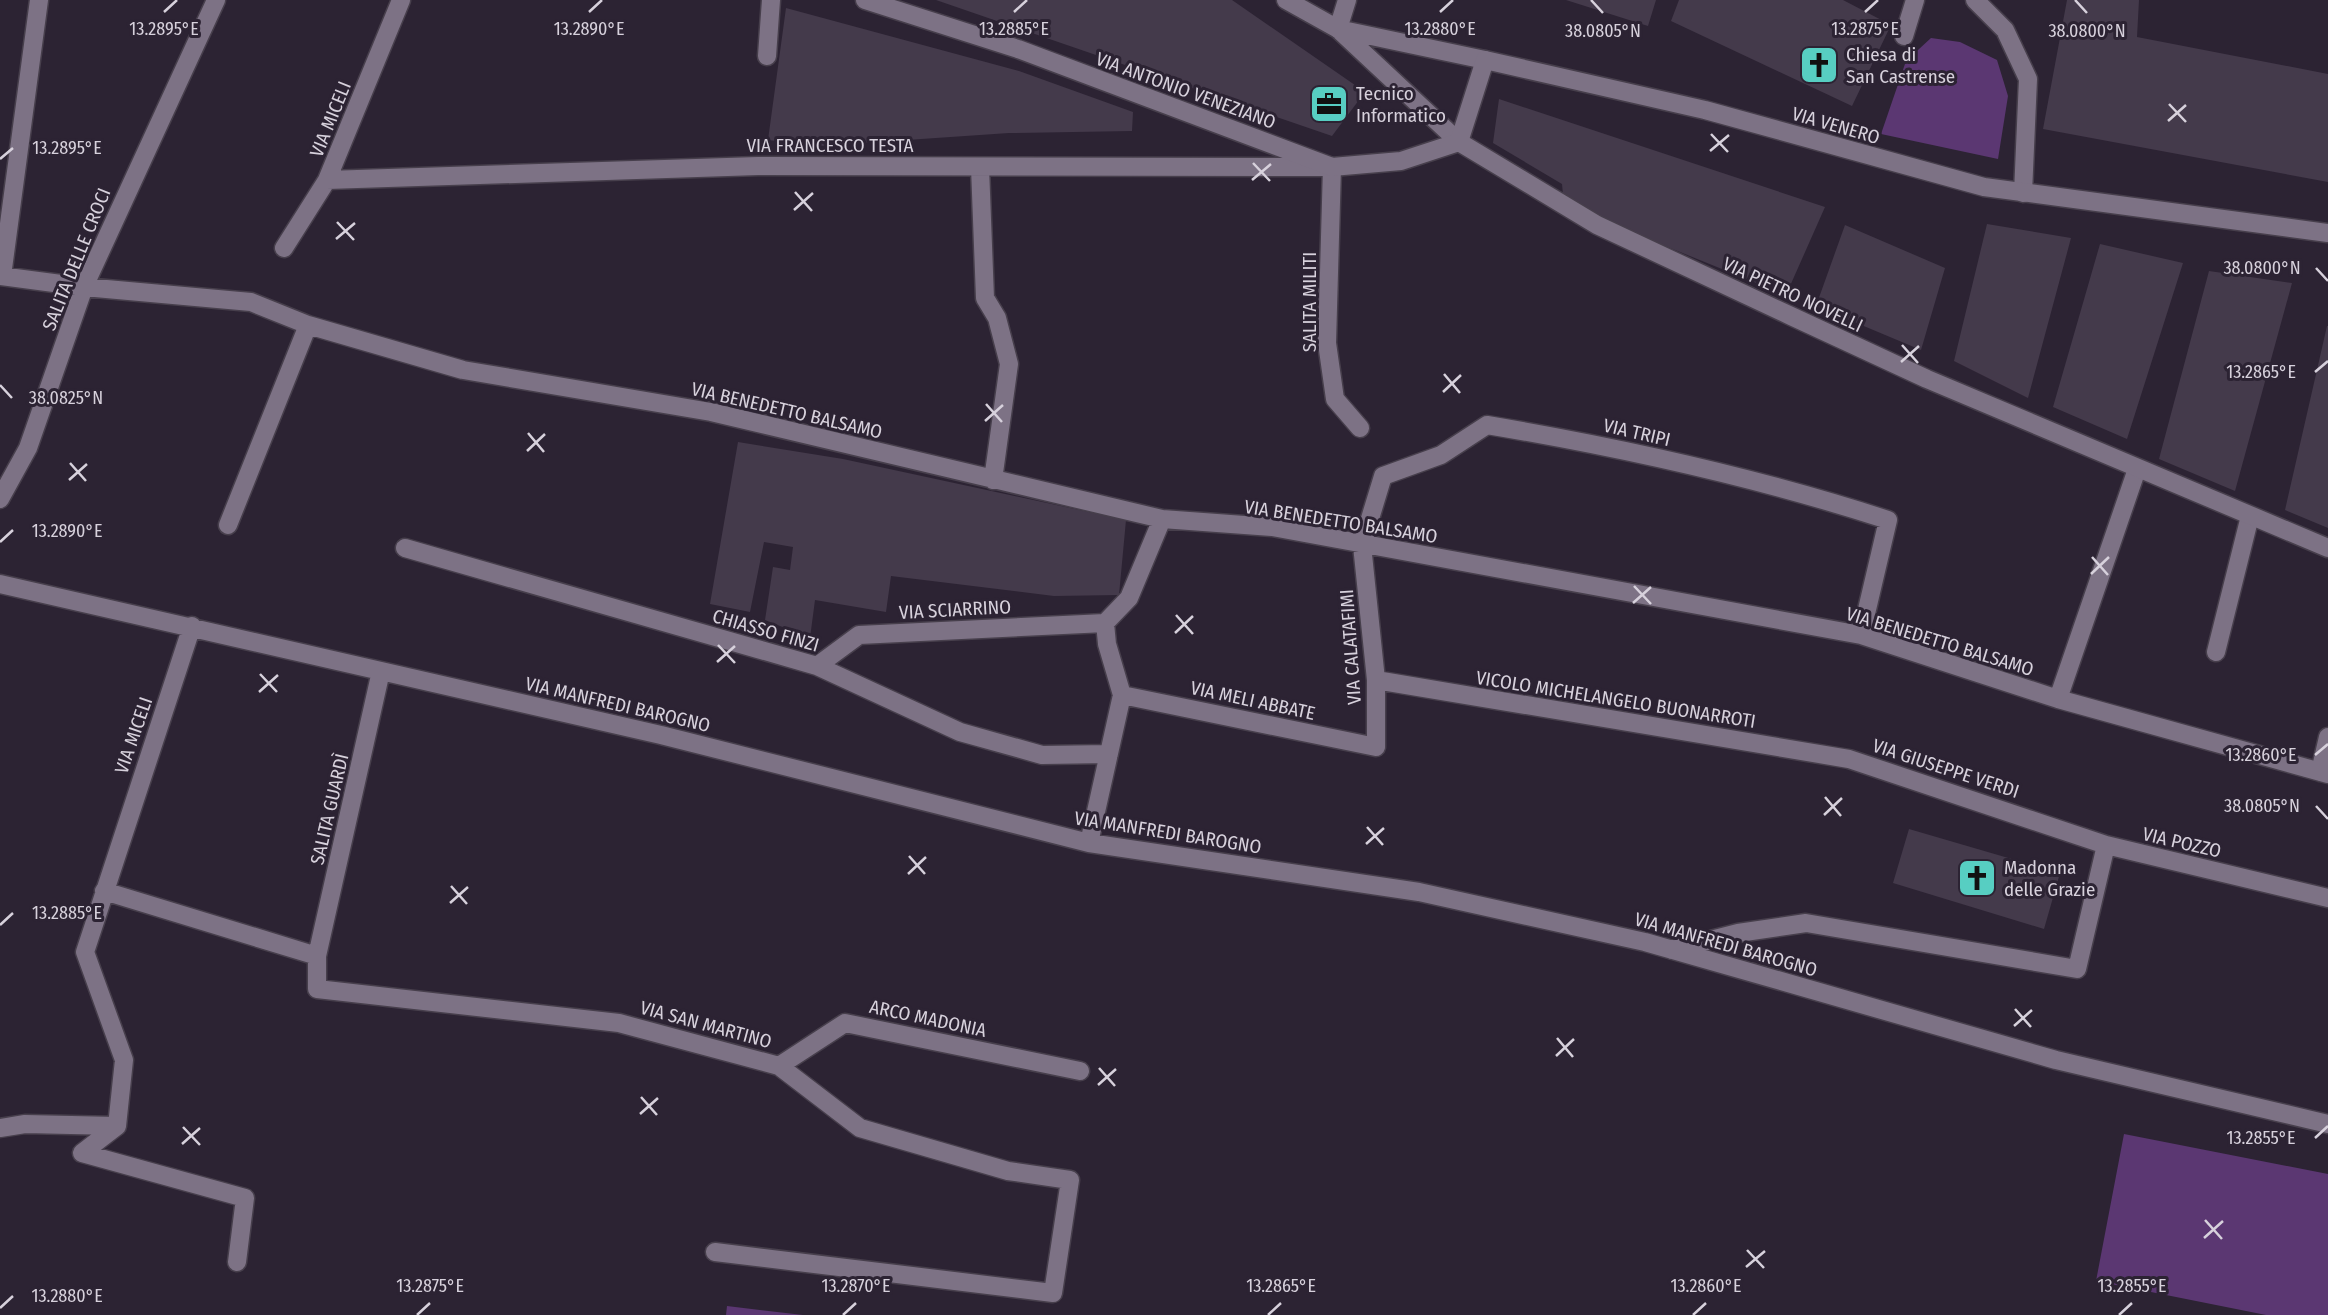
<svg xmlns="http://www.w3.org/2000/svg" width="2328" height="1315" font-family="'Fira Sans Condensed',sans-serif">
  <style>
    .green { fill: #5b3772 }
    .building { fill: #443a4b }
    .lines { fill: none; stroke-linecap: round; stroke-linejoin: round }
    .street-casing { stroke: #473f4c; stroke-width: 21 }
    .secondary-casing { stroke: #473f4c; stroke-width: 21 }
    .street { stroke: #7d7285; stroke-width: 18 }
    .secondary { stroke: #7d7285; stroke-width: 18 }
    .ticks { fill: none; stroke: #d7d1dc; stroke-width: 2.5 }
    .labels { text-anchor: middle; stroke-width: 6; stroke-linejoin: round; paint-order: stroke }
    .poi-label { font-size: 19px; fill: #d7d1dc; stroke: #2c2333; text-anchor: start }
    .street-label { font-size: 19px; fill: #d7d1dc; stroke: #2c2333 }
    .ticks-label { font-size: 18px; text-anchor: middle; fill: #d7d1dc; stroke: #2c2333; stroke-width: 6; stroke-linejoin: round; paint-order: stroke }
  </style>
  <rect width="100%" height="100%" fill="#2c2333"/>
  <!-- green -->
  <path class="green" d="M1931 38 1960 42 1997 60 2008 96 1998 159 1881 134 1906 61Z
    M2124 1134 2328 1174V1315H2266L2096 1281Z
    M727 1306 803 1315H726Z"/>
  <!-- building -->
  <path class="building" d="M936 0H1232L1365 92 1332 136Z
    M1566 0H1656L1648 26Z
    M1679 0H1843L1891 25 1852 106 1671 21Z
    M2067 0H2139L2137 37 2328 74V182L2043 129Z
    M786 8 1019 71 1133 112 1132 131 1009 133 819 146 768 140Z
    M1499 99 1825 207 1786 295 1564 205 1562 184 1493 143Z
    M1987 224 2071 238 2028 398 1954 361Z
    M1845 225 1945 268 1921 350 1816 306Z
    M2100 244 2183 263 2127 439 2053 407Z
    M2209 271 2292 283 2235 491 2159 459Z
    M2327 326H2328V528L2285 510Z
    M738 442 843 459 1126 520 1119 595 1054 596 891 576 886 612 815 600 810 638 765 620 773 567 790 570 793 547 764 542 750 612 710 604Z
    M1909 829 2060 873 2044 929 1893 883Z"/>
  <g class="lines">
    <defs>
      <path id="street" d="M1286 0 1338 29 1459 142
        M1975 0 2005 30 2028 79 2023 193
        M1338 29 1485 60
        M1338 29 1347 0
        M1904 36 1915 0
        M767 56 771 0
        M980 167 985 298 997 318 1009 364 993 480
        M327 180 758 166 1332 167 1327 343 1335 399 1360 428
        M284 248 327 180 401 0
        M0 276 84 287 251 302 308 325 463 370 711 412 1162 519 1272 527 1861 635 2058 699 2328 774
        M2 276 39 0
        M0 499 28 448 84 287 216 0
        M228 525 308 325
        M405 548 817 666 960 732 1042 755 1109 754
        M0 584 661 735 1089 843 1419 892 1645 942 2056 1060 2328 1124
        M2216 652 2250 516
        M817 666 859 635 1105 623
        M1376 680 1849 759 2106 845 2328 898
        M1122 695 1376 747V680L1362 545 1383 476 1441 455 1487 425C1624 448 1756 477 1888 520L1861 635
        M2058 699 2137 469
        M2320 772 2328 737
        M1089 843 1122 695 1107 644 1105 623 1129 598 1162 519
        M104 891 317 956V989L619 1023 779 1066 860 1128 1008 1171 1070 1180 1053 1293 715 1252
        M1672 950 1738 933 1806 923 2077 969 2106 845
        M317 956 381 671
        M779 1066 845 1023 1080 1071
        M117 1126 82 1153 245 1198 237 1262
        M0 1128 25 1124 117 1126 124 1060 85 952 192 626"/>
      <path id="secondary" d="M865 0 1018 49 1332 167 1401 161 1459 142
        M1459 142 1597 225 1791 316 1927 379 2328 548
        M1459 142 1485 60 1705 110 1984 187 2328 233"/>
    </defs>
    <!-- street casing -->
    <use href="#street" class="street-casing"/>
    <!-- secondary casing -->
    <use href="#secondary" class="secondary-casing"/>
    <!-- street -->
    <use href="#street" class="street"/>
    <!-- secondary -->
    <use href="#secondary" class="secondary"/>
  </g>
  <!-- ticks -->
  <path class="ticks" d="M1591 0 1603 13M2075 0 2087 13M164 12 177 0M589 12 602 0M1014 12 1027 0M1440 12 1453 0M1865 12 1878 0M2169 104 2186 122M2168 121 2186 105M1711 134 1728 152M1710 151 1729 135M0 159 13 148M1253 163 1270 181M1252 180 1271 164M795 192 812 211M794 210 813 193M337 222 354 240M336 239 355 223M2316 268 2328 281M1902 345 1918 363M1901 362 1919 346M2315 372 2328 361M1444 374 1460 393M0 385 12 398M1443 392 1461 375M986 404 1002 422M985 421 1003 405M528 433 544 452M527 451 545 434M70 463 86 481M69 480 87 464M0 542 13 530M2092 557 2108 575M2091 574 2109 557M1634 586 1651 604M1633 603 1651 587M1176 615 1193 634M1175 633 1193 616M718 645 735 663M717 662 735 646M260 674 277 692M259 692 278 675M2315 755 2328 744M1825 797 1841 816M2316 806 2328 819M1824 815 1842 798M1367 827 1383 845M1366 844 1384 828M909 856 925 874M908 874 926 857M451 886 467 904M450 903 468 887M0 925 13 913M2015 1009 2031 1027M2014 1026 2032 1010M1557 1038 1573 1057M1556 1056 1574 1039M1099 1068 1115 1086M1098 1085 1116 1069M641 1097 657 1115M640 1114 658 1098M183 1127 200 1145M2315 1138 2328 1126M182 1144 200 1128M2205 1220 2222 1239M2204 1238 2223 1221M1747 1250 1764 1268M1746 1267 1765 1251M0 1308 13 1296M417 1315 430 1303M843 1315 856 1303M1268 1315 1281 1303M1693 1315 1706 1303M2119 1315 2132 1303"/>
  <!-- icons -->
  <defs>
    <symbol id="church-square" viewBox="-11 -11 22 22"><rect x="-9" y="-9" width="18" height="18" rx="4" fill="#57cec2" stroke="#2c2333"/><path d="M-1.2-6h2.4v3.5h3.3v2.4h-3.3V6h-2.4V-.1h-3.3v-2.4h3.3Z" fill="#111"/></symbol>
    <symbol id="office-square" viewBox="-11 -11 22 22"><rect x="-9" y="-9" width="18" height="18" rx="4" fill="#57cec2" stroke="#2c2333"/><path d="M-6-3h4V-5.5h4V-3h4V5H-6ZM-1-4.5V-3h2v-1.5ZM-6 0V1H6V0Z" fill="#111"/></symbol>
  </defs>
  <g fill-rule="evenodd">
    <use href="#church-square" x="1797" y="43" width="44" height="44"/>
    <use href="#office-square" x="1307" y="82" width="44" height="44"/>
    <use href="#church-square" x="1955" y="856" width="44" height="44"/>
  </g>
  <g class="labels">
    <!-- poi labels -->
    <g class="poi-label">
      <text x="1846" y="61">Chiesa di<tspan x="1846" dy="22">San Castrense</tspan></text>
      <text x="1356" y="100">Tecnico<tspan x="1356" dy="22">Informatico</tspan></text>
      <text x="2004" y="874">Madonna<tspan x="2004" dy="22">delle Grazie</tspan></text>
    </g>
    <!-- street labels -->
    <g class="street-label">
      <text transform="translate(1186 90) rotate(20)" y="7">VIA ANTONIO VENEZIANO</text>
      <text transform="translate(330 119) rotate(-68)" y="7">VIA MICELI</text>
      <text transform="translate(1836 125) rotate(16)" y="7">VIA VENERO</text>
      <text x="830" y="152">VIA FRANCESCO TESTA</text>
      <text transform="translate(76 259) rotate(-68)" y="7">SALITA DELLE CROCI</text>
      <text transform="translate(1793 294) rotate(25)" y="7">VIA PIETRO NOVELLI</text>
      <text transform="translate(1309 302) rotate(-90)" y="7">SALITA MILITI</text>
      <text transform="translate(787 410) rotate(13)" y="7">VIA BENEDETTO BALSAMO</text>
      <text transform="translate(1637 432) rotate(13)" y="7">VIA TRIPI</text>
      <text transform="translate(1341 521) rotate(9)" y="7">VIA BENEDETTO BALSAMO</text>
      <text transform="translate(955 609) rotate(-3)" y="7">VIA SCIARRINO</text>
      <text transform="translate(766 630) rotate(16)" y="7">CHIASSO FINZI</text>
      <text transform="translate(1940 641) rotate(17)" y="7">VIA BENEDETTO BALSAMO</text>
      <text transform="translate(1350 647) rotate(-94)" y="7">VIA CALATAFIMI</text>
      <text transform="translate(1616 699) rotate(9)" y="7">VICOLO MICHELANGELO BUONARROTI</text>
      <text transform="translate(1253 700) rotate(12)" y="7">VIA MELI ABBATE</text>
      <text transform="translate(618 704) rotate(13)" y="7">VIA MANFREDI BAROGNO</text>
      <text transform="translate(133 735) rotate(-71)" y="7">VIA MICELI</text>
      <text transform="translate(1946 768) rotate(18)" y="7">VIA GIUSEPPE VERDI</text>
      <text transform="translate(329 809) rotate(-77)" y="7">SALITA GUARDÌ</text>
      <text transform="translate(1168 832) rotate(9)" y="7">VIA MANFREDI BAROGNO</text>
      <text transform="translate(2182 842) rotate(13)" y="7">VIA POZZO</text>
      <text transform="translate(1726 944) rotate(16)" y="7">VIA MANFREDI BAROGNO</text>
      <text transform="translate(928 1018) rotate(12)" y="7">ARCO MADONIA</text>
      <text transform="translate(706 1024) rotate(15)" y="7">VIA SAN MARTINO</text>
    </g>
  </g>
  <g class="ticks-label">
    <text x="164" y="35">13.2895°E</text>
    <text x="589" y="35">13.2890°E</text>
    <text x="1014" y="35">13.2885°E</text>
    <text x="1440" y="35">13.2880°E</text>
    <text x="1865" y="35">13.2875°E</text>
    <text x="2087" y="37">38.0800°N</text>
    <text x="1603" y="37">38.0805°N</text>
    <text x="67" y="154">13.2895°E</text>
    <text x="2262" y="274">38.0800°N</text>
    <text x="2261" y="378">13.2865°E</text>
    <text x="66" y="404">38.0825°N</text>
    <text x="67" y="537">13.2890°E</text>
    <text x="2261" y="761">13.2860°E</text>
    <text x="2262" y="812">38.0805°N</text>
    <text x="67" y="919">13.2885°E</text>
    <text x="2261" y="1144">13.2855°E</text>
    <text x="430" y="1292">13.2875°E</text>
    <text x="856" y="1292">13.2870°E</text>
    <text x="1281" y="1292">13.2865°E</text>
    <text x="1706" y="1292">13.2860°E</text>
    <text x="2132" y="1292">13.2855°E</text>
    <text x="67" y="1302">13.2880°E</text>
  </g>
</svg>
